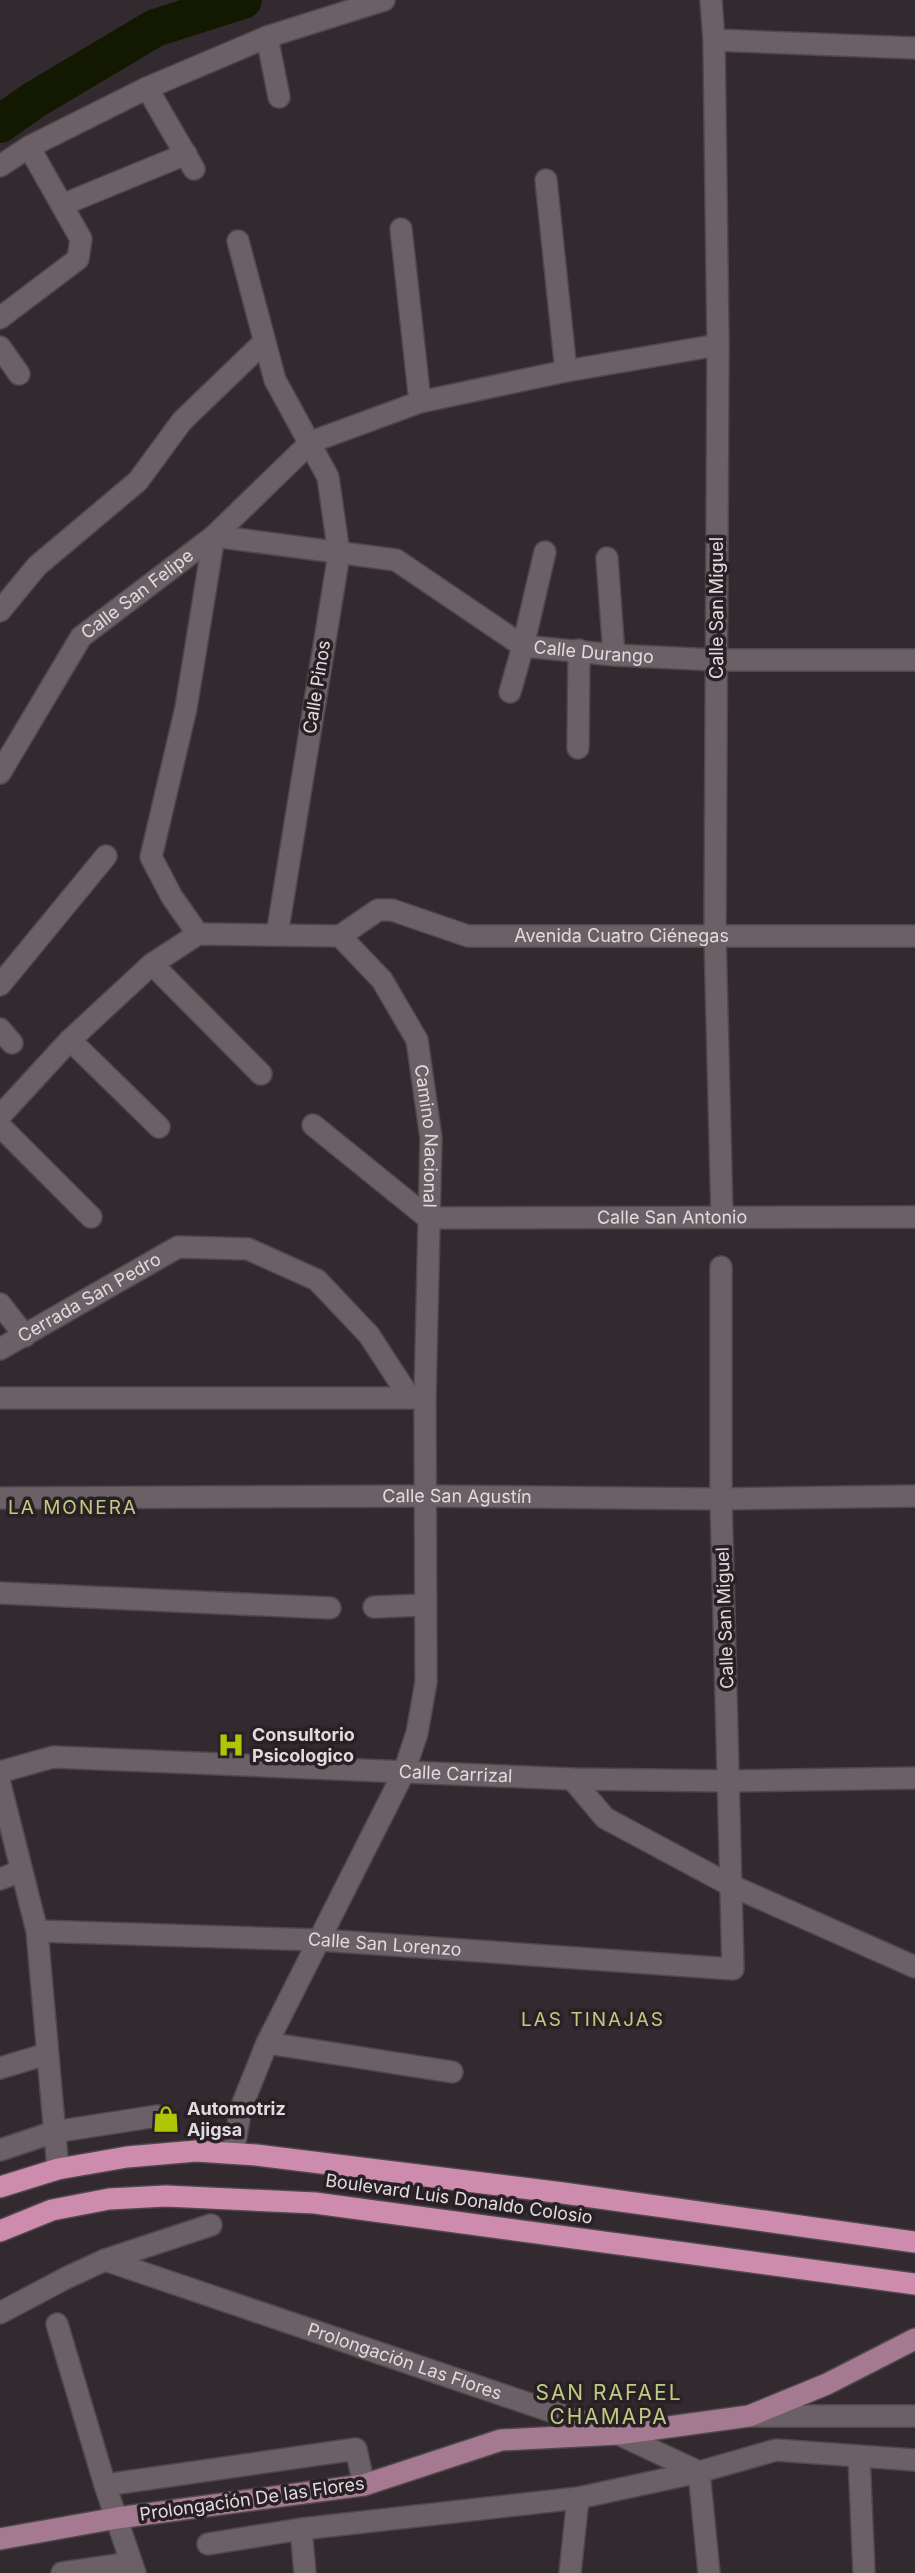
<svg xmlns="http://www.w3.org/2000/svg" width="915" height="2573" font-family="Inter,sans-serif">
  <style>
    .lines { fill: none; stroke-linecap: round; stroke-linejoin: round }
    .river { stroke: #131800; stroke-width: 38 }
    .minor-casing { stroke: #4e474b; stroke-width: 24 }
    .major-casing { stroke: #4e474b; stroke-width: 24 }
    .highway-casing { stroke: #4e474b; stroke-width: 24 }
    .minor { stroke: #6a6065; stroke-width: 21 }
    .major { stroke: #a57a91; stroke-width: 21 }
    .highway { stroke: #cd8bae; stroke-width: 21 }
    .labels { text-anchor: middle; stroke-width: 7; stroke-linejoin: round; paint-order: stroke }
    .street-label { font-size: 18px; fill: #e1dbde; stroke: #292025 }
    .poi-label { font-size: 18px; font-weight: bold; fill: #e1dbde; stroke: #292025; text-anchor: start }
    .neighbourhood-label { font-size: 19px; letter-spacing: 2px; fill: #becc81; stroke: #292025 }
    .quarter-label { font-size: 21px; letter-spacing: 2px; fill: #becc81; stroke: #292025 }
  </style>
  <rect width="100%" height="100%" fill="#332a2f"/>
  <g class="lines">
    <!-- river -->
    <path class="river" d="M0 124 34 100 155 28 243 0"/>
    <defs>
      <g id="minor">
        <path d="M711 0 714 40 718 345 715 936 722 1216"/>
        <path d="M267 37 279 97"/>
        <path d="M714 40 915 48"/>
        <path d="M147 88 194 169"/>
        <path d="M0 166 29 147 147 88 267 37 384 0"/>
        <path d="M546 180 566 371"/>
        <path d="M62 205 186 154"/>
        <path d="M401 229 420 402"/>
        <path d="M238 241 275 380 328 477 339 554 277 935"/>
        <path d="M0 318 78 259 81 239 29 147"/>
        <path d="M0 347 19 374"/>
        <path id="s1" d="M214 536 396 560 523 646 614 655 716 660H915"/>
        <path d="M607 558 614 655"/>
        <path d="M0 611 37 566 138 481 182 421 263 343"/>
        <path d="M510 692 523 646 545 552"/>
        <path d="M578 748 579 650"/>
        <path id="s2" d="M0 773 81 637 214 536 311 442 420 402 566 371 718 345"/>
        <path d="M198 934 172 897 151 857 186 708 214 536"/>
        <path id="s3" d="M340 936 378 910H392L468 936H915"/>
        <path d="M152 964 261 1074"/>
        <path d="M0 985 106 856"/>
        <path d="M0 1029 12 1043"/>
        <path d="M70 1040 159 1127"/>
        <path id="s4" d="M0 1116 70 1040 152 964 198 934 340 936 382 980 417 1040 431 1138 425 1398 426 1682 417 1733 404 1772 267 2043 241 2108 233 2153"/>
        <path id="s5" d="M313 1125 428 1218 915 1217"/>
        <path d="M0 1126 91 1217"/>
        <path d="M0 1304 25 1336"/>
        <path id="s6" d="M0 1349 178 1247 248 1249 317 1280 369 1335 410 1398"/>
        <path d="M0 1398H419"/>
        <path id="s7" d="M0 1498 426 1496 721 1499 915 1496"/>
        <path d="M0 1593 330 1608"/>
        <path d="M374 1607 424 1605"/>
        <path id="s8" d="M0 1772 53 1757 572 1779 729 1781 915 1778"/>
        <path d="M572 1779 605 1818 730 1885 915 1967"/>
        <path d="M0 1784 37 1931 58 2169"/>
        <path d="M0 1879 21 1871"/>
        <path id="s9" d="M37 1931 320 1940 733 1969 721 1499V1267"/>
        <path d="M267 2043 452 2072"/>
        <path d="M0 2068 47 2054"/>
        <path d="M0 2150 54 2132 157 2116"/>
        <path d="M105 2260 211 2225"/>
        <path id="s10" d="M0 2313 66 2278 105 2260 618 2434 699 2472"/>
        <path d="M57 2324 105 2485 135 2573"/>
        <path d="M751 2416H915"/>
        <path d="M859 2456 864 2573"/>
        <path d="M699 2472 709 2573"/>
        <path d="M105 2485 356 2449 364 2485"/>
        <path d="M301 2529 305 2573"/>
        <path d="M208 2544 301 2529 578 2498 699 2472 776 2450 915 2460"/>
        <path d="M62 2573 131 2563"/>
        <path d="M570 2573 578 2498"/>
      </g>
      <path id="major" d="M0 2539 117 2518 364 2485 501 2440 618 2434 749 2416 827 2384 915 2339"/>
      <path id="highway" d="M0 2187 58 2169 127 2157 196 2151 256 2155 563 2193 915 2242
        M0 2231 52 2210 109 2199 166 2196 315 2203 915 2284"/>
    </defs>
    <!-- minor casing -->
    <use href="#minor" class="minor-casing"/>
    <!-- major casing -->
    <use href="#major" class="major-casing"/>
    <!-- highway casing -->
    <use href="#highway" class="highway-casing"/>
    <!-- minor -->
    <use href="#minor" class="minor"/>
    <!-- major -->
    <use href="#major" class="major"/>
    <!-- highway -->
    <use href="#highway" class="highway"/>
  </g>
  <!-- icons -->
  <defs>
    <symbol id="hospital-bare" viewBox="-9 -9 18 18"><path d="M-5-5h3v3.5h4V-5h3V5h-3V1.5h-4V5h-3Z" fill="#afc507" stroke="#292025" stroke-width="2.5" paint-order="stroke"/></symbol>
    <symbol id="shop-bare" viewBox="-9 -9 18 18"><path d="M-5-2.5h2.3a2.7 3.5 0 0 1 5.4 0H5L5.5 6h-11ZM-1.5-2.5h3a1.5 2.3 0 0 0-3 0Z" fill="#afc507" stroke="#292025" stroke-width="2.5" paint-order="stroke"/></symbol>
  </defs>
  <g fill-rule="evenodd">
    <use href="#hospital-bare" x="212" y="1726" width="38" height="38"/>
    <use href="#shop-bare" x="147" y="2100" width="38" height="38"/>
  </g>
  <g class="labels">
    <!-- street labels -->
    <g class="street-label">
      <text dy="6" stroke="none"><textPath href="#s2" startOffset="229">Calle San Felipe</textPath></text>
      <text transform="translate(717 608) rotate(-90)" y="6">Calle San Miguel</text>
      <text dy="6" stroke="none"><textPath href="#s1" startOffset="408">Calle Durango</textPath></text>
      <text transform="translate(317 687) rotate(-81)" y="6">Calle Pinos</text>
      <text dy="6" stroke="none"><textPath href="#s3" startOffset="294">Avenida Cuatro Ciénegas</textPath></text>
      <text dy="6" stroke="none"><textPath href="#s4" startOffset="639">Camino Nacional</textPath></text>
      <text dy="6" stroke="none"><textPath href="#s5" startOffset="392">Calle San Antonio</textPath></text>
      <text dy="6" stroke="none"><textPath href="#s6" startOffset="103">Cerrada San Pedro</textPath></text>
      <text dy="6" stroke="none"><textPath href="#s7" startOffset="457">Calle San Agustín</textPath></text>
      <text transform="translate(725 1618) rotate(-92)" y="6">Calle San Miguel</text>
      <text dy="6" stroke="none"><textPath href="#s8" startOffset="458">Calle Carrizal</textPath></text>
      <text dy="6" stroke="none"><textPath href="#s9" startOffset="348">Calle San Lorenzo</textPath></text>
      <text transform="translate(459 2199) rotate(8)" y="6">Boulevard Luis Donaldo Colosio</text>
      <text dy="6" stroke="none"><textPath href="#s10" startOffset="434">Prolongación Las Flores</textPath></text>
      <text transform="translate(252 2499) rotate(-8)" y="6">Prolongación De las Flores</text>
    </g>
    <!-- poi labels -->
    <g class="poi-label">
      <text x="252" y="1741">Consultorio<tspan x="252" dy="21">Psicologico</tspan></text>
      <text x="187" y="2115">Automotriz<tspan x="187" dy="21">Ajigsa</tspan></text>
    </g>
    <!-- neighbourhood labels -->
    <g class="neighbourhood-label">
      <text x="73" y="1514">LA MONERA</text>
      <text x="593" y="2026">LAS TINAJAS</text>
    </g>
    <!-- quarter labels -->
    <g class="quarter-label">
      <text x="609" y="2400">SAN RAFAEL<tspan x="609" dy="24">CHAMAPA</tspan></text>
    </g>
  </g>
</svg>
